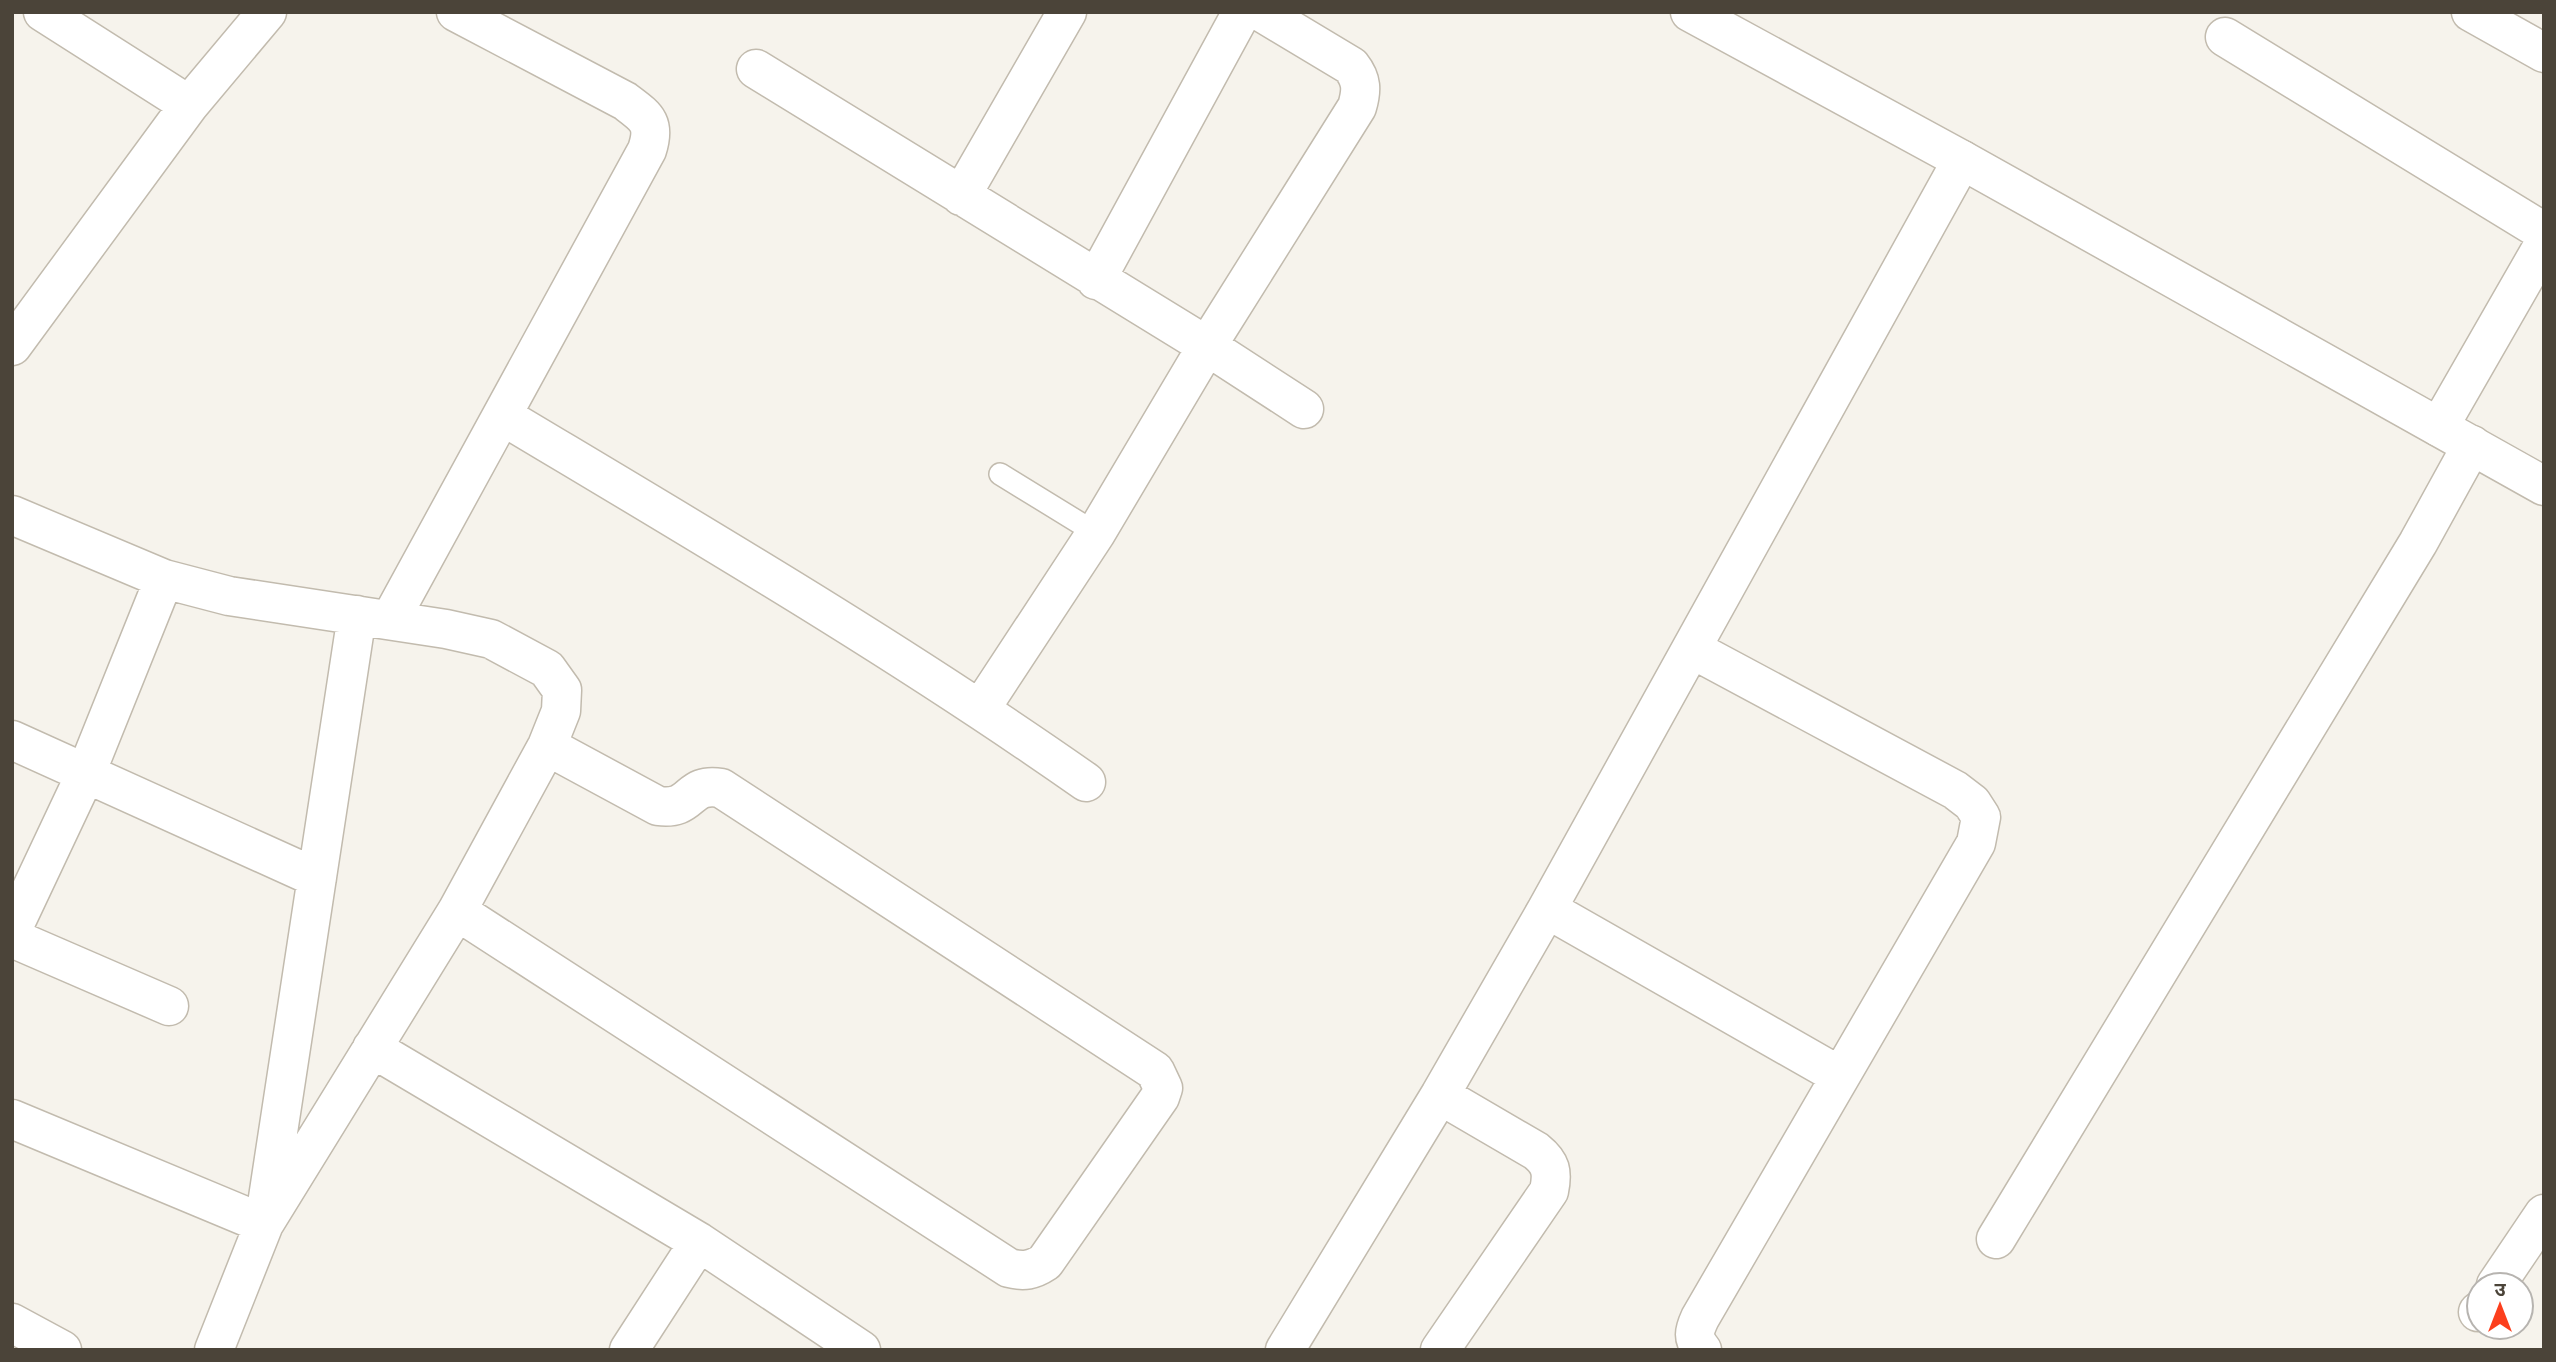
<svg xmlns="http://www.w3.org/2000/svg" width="2556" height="1362" font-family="Commissioner,'Noto Sans Devanagari',sans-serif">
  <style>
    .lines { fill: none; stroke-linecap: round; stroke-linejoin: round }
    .service-casing { stroke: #c2bbae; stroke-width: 24 }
    .minor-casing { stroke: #c2bbae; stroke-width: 41 }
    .tertiary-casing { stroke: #c2bbae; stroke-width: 41 }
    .service { stroke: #fff; stroke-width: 21 }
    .minor { stroke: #fff; stroke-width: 38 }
    .tertiary { stroke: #fff; stroke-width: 38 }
  </style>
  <rect width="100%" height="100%" fill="#f6f3ec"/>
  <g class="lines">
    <defs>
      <path id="service" d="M1000 474 1096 533"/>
      <path id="minor" d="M43 12 189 105
        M2471 12 2544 53
        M2225 37 2544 232
        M756 69 1207 346 1304 409
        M961 196 1067 12
        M1096 280 1242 12
        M12 346 189 105 267 12
        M503 416C700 534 898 650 1086 782
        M2439 427 2544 244
        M12 515 164 579 229 596 446 629 491 639 547 669 562 690 561 711 547 746 457 911 264 1224 214 1350
        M390 620 647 150C656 122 646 117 625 101L456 12
        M1692 649 1955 790 1972 803 1981 817 1976 843 1700 1318C1694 1331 1692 1338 1702 1350
        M981 708 1096 533 1207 346 1357 107C1362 90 1362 80 1351 66L1261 12
        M12 740 317 878
        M1547 909 1840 1076
        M457 911 1009 1268C1024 1272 1033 1270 1045 1262L1160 1097 1163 1088 1155 1071 721 788C686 782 694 811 658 806L547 746
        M12 930 86 773 164 579
        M12 938 169 1006
        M372 1048 699 1242 861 1350
        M1440 1095 1536 1151C1551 1163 1553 1172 1549 1191L1440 1350
        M12 1119 264 1224 357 615
        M1996 1239 2418 543 2472 445
        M2496 1285 2544 1214
        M2478 1312 2479 1311
        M12 1323 62 1350
        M629 1350 699 1242
        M1285 1350 1440 1095 1547 909 1962 160"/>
      <path id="tertiary" d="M1690 12 1962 160 2544 486"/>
    </defs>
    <!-- service casing -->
    <use href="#service" class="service-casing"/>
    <!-- minor casing -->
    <use href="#minor" class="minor-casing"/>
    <!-- tertiary casing -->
    <use href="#tertiary" class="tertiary-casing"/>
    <!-- service -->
    <use href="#service" class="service"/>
    <!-- minor -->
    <use href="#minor" class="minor"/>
    <!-- tertiary -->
    <use href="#tertiary" class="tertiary"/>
  </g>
  <!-- border -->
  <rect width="2556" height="1362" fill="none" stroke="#4b4439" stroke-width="28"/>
  <!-- north arrow -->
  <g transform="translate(2500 1306)"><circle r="33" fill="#ffffff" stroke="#b7b4b0" stroke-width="2"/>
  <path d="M0-5L12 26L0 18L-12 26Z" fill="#fc3f1d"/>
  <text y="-10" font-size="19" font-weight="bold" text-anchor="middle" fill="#4b4439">उ</text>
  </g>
</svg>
